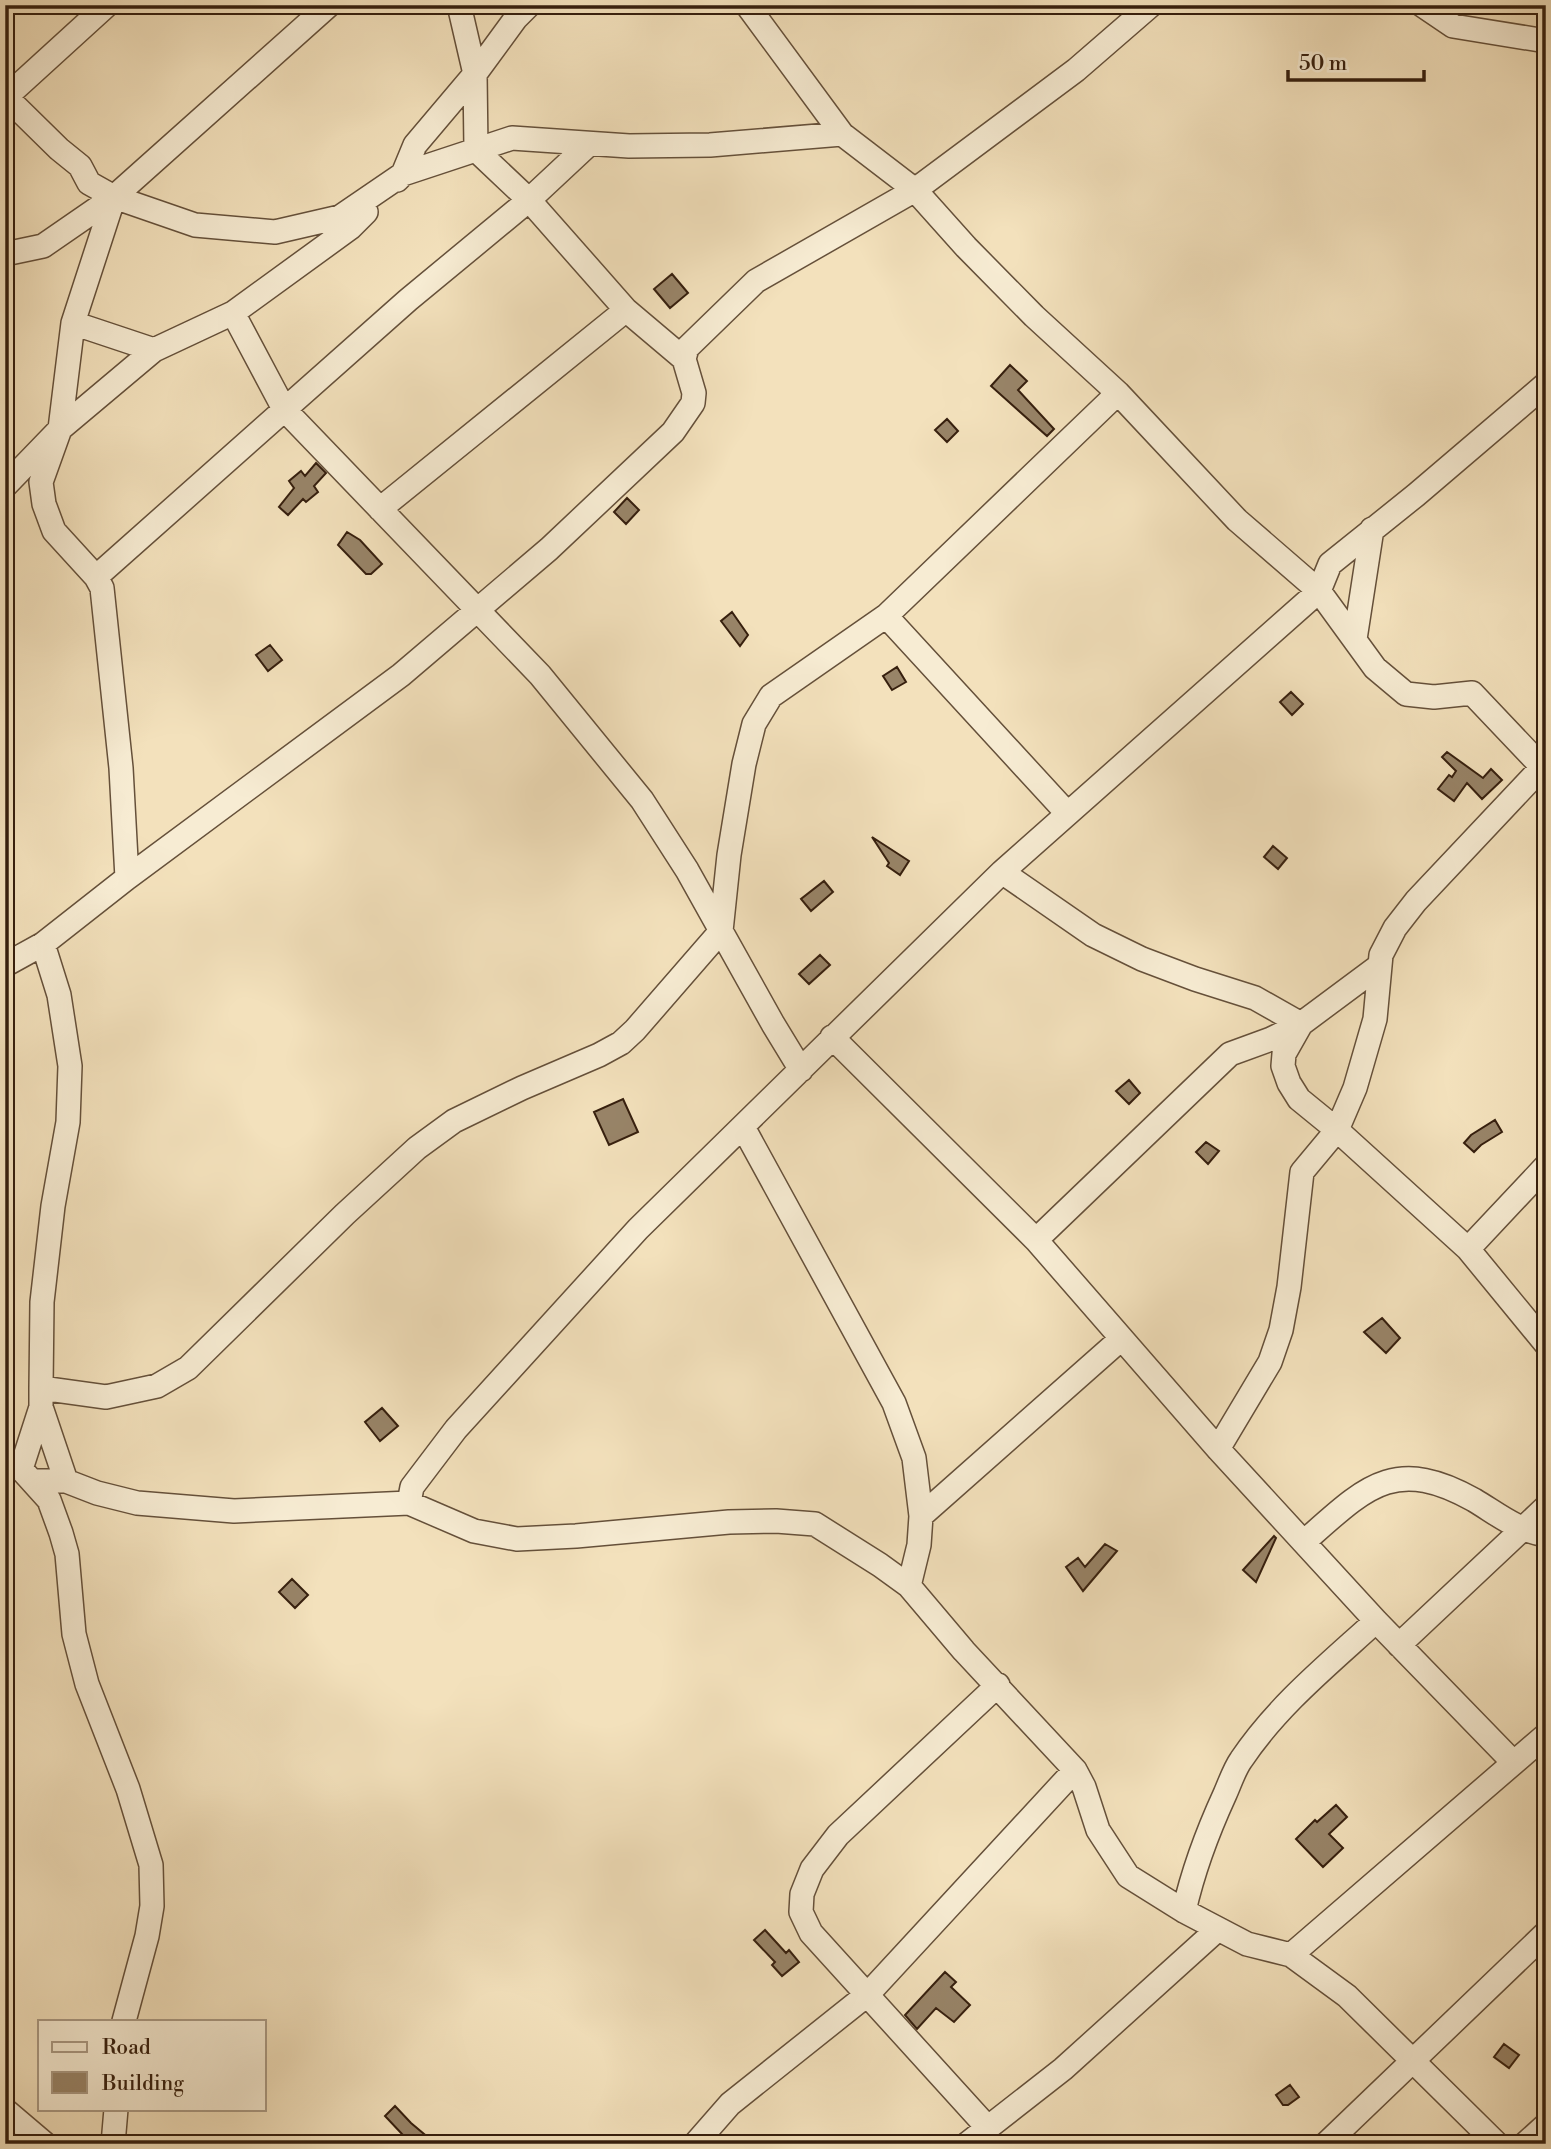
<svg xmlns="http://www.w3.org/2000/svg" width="1551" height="2149" font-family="'Libre Bodoni',serif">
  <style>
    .building { fill: #988468; stroke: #361f0e; stroke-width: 2 }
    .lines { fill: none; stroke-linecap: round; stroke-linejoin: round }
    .minor-casing { stroke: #65503a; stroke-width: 26 }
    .minor { stroke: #f7ecd3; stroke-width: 23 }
  </style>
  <rect width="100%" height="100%" fill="#f3e1bc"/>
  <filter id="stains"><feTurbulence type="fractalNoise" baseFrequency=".00286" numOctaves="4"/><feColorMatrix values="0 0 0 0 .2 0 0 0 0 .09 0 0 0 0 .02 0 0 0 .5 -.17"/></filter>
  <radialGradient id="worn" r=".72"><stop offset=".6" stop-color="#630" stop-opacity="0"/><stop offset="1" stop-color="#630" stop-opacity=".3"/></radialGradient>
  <!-- building -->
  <path class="building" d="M672 274 688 293 670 308 654 289Z
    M1010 365 1027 381 1018 390 1054 429 1047 436 991 386Z
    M947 419 958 431 947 442 935 430Z
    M316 463 326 473 314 486 318 492 306 502 303 499 288 515 279 507 294 488 289 481 301 471 305 476Z
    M627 498 639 510 626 524 614 512Z
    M347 532 360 540 382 564 371 574H366L338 545Z
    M732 612 748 635 740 646 721 621Z
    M270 645 282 660 268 671 256 655Z
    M897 667 906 682 892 690 883 676Z
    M1291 692 1303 704 1292 715 1280 702Z
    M1447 752 1483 778 1491 769 1502 780 1482 799 1467 783 1454 801 1438 789 1449 775 1452 777 1456 771 1442 757Z
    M872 837 909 861 900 875 887 866 889 863Z
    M1273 846 1287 858 1278 869 1264 857Z
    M824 881 833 892 811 911 801 899Z
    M820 955 830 965 809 984 799 974Z
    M1129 1080 1140 1093 1129 1104 1116 1091Z
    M623 1099 638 1132 609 1145 594 1112Z
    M1495 1120 1502 1132 1481 1145 1474 1152 1464 1143 1471 1135Z
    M1206 1142 1219 1151 1208 1164 1196 1152Z
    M1382 1318 1400 1338 1386 1353 1364 1332Z
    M382 1408 398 1426 380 1441 365 1422Z
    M1274 1536 1276 1538 1256 1582 1243 1570Z
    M1105 1544 1117 1551 1083 1591 1066 1567 1078 1558 1085 1567Z
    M292 1579 308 1595 295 1608 279 1592Z
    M1336 1805 1347 1817 1329 1834 1343 1848 1323 1867 1296 1839 1315 1820 1317 1822Z
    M765 1930 786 1953 789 1950 799 1962 782 1976 772 1965 775 1962 754 1940Z
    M945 1972 956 1982 951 1987 970 2005 954 2022 936 2008 917 2029 905 2015Z
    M1504 2044 1519 2055 1509 2068 1494 2057Z
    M1290 2085 1299 2097 1288 2105H1283L1276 2095Z
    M395 2106 411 2123 436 2144H413L402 2134 385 2116Z"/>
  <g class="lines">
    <defs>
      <path id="minor" d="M459 5 475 74 476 150 529 200 626 310 684 359
        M747 5 842 134 915 190 966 247 1034 316 1118 393 1237 520 1319 591 1375 668 1406 694 1434 697 1472 693 1546 771
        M1422 5 1453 26 1546 41
        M5 96 59 149 80 166 89 183 114 197 73 323 60 429 41 482 44 504 54 531 96 577 102 588 121 768 127 878
        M6 97 107 5
        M397 180 403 174 415 145 475 74 516 18 529 5
        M114 197 195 225 275 232 340 217 403 174 512 138 629 146 710 145 842 134
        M5 254 43 246 114 197 329 5
        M233 313 284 409 540 675 642 800 687 870 773 1024 801 1070
        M73 323 154 350
        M5 486 60 429 154 350 233 313 350 228 366 212
        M380 509 626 310
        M96 577 408 300 529 200 589 144
        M886 616 1067 813
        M1355 639 1372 529
        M1002 872 1093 935 1142 959 1195 979 1255 998 1301 1024
        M43 944 59 995 70 1066 68 1122 53 1206 42 1302 41 1388V1407L66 1481
        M5 965 43 944 127 878 401 675 549 549 673 432 693 403 694 393 684 359 687 348 756 281 915 190 1076 70 1151 5
        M1301 1024 1284 1054 1283 1066 1289 1083 1299 1099 1337 1130 1468 1249 1546 1166
        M832 1037 1036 1240 1218 1449 1376 1621 1513 1762
        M743 1127 894 1403 914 1458 921 1516 919 1545 909 1586
        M1036 1240 1230 1054 1271 1039 1301 1024 1379 966
        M1468 1249 1546 1344
        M41 1388 106 1397 157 1386 188 1368 345 1214 417 1148 454 1121 522 1088 599 1055 621 1043 635 1030 721 931 729 855 744 764 754 724 771 696 886 616 1118 393
        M1218 1449 1270 1362 1281 1330 1289 1287 1302 1172 1337 1130 1355 1088 1375 1019 1381 955 1395 928 1416 901 1546 763
        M5 1460 21 1469 49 1500 61 1533 67 1554 74 1634 87 1684 128 1789 151 1865 152 1906 147 1936 124 2021
        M21 1469 41 1407
        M32 1481H66L97 1493 137 1503 234 1511 409 1503 474 1531 517 1539 576 1536 729 1522 776 1521 815 1524 880 1565 909 1586 964 1651 1075 1770 1084 1787 1098 1830 1128 1876 1184 1911 1247 1944 1291 1955 1347 1996 1497 2144
        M409 1503 412 1487 456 1429 638 1229 1002 872 1319 591 1330 564 1416 495 1546 384
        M921 1516 1121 1339
        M1305 1541C1365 1488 1394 1455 1474 1500 1499 1515 1516 1530 1546 1535
        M1399 1645 1546 1507
        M1184 1911C1193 1871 1208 1831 1225 1794 1230 1783 1234 1770 1241 1760 1277 1706 1329 1664 1376 1621
        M1291 1955 1546 1735
        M5 2110 45 2144
        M988 2128 811 1933 801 1912 802 1894 812 1869 838 1835 998 1685
        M113 2144 116 2109
        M695 2144 730 2104 868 1994 1075 1770
        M967 2144 1063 2069 1218 1929
        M1326 2144 1546 1933
        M1525 2144 1546 2125"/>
    </defs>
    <!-- minor casing -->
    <use href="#minor" class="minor-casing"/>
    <!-- minor -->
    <use href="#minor" class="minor"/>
  </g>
  <!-- margin -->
  <rect width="1551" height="2149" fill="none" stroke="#f3e1bc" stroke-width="28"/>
  <rect x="7" y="7" width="1537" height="2135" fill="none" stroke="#361f0e" stroke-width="3.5"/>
  <rect x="14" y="14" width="1523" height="2121" fill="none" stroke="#361f0e" stroke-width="2"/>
  <!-- legend -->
  <rect x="38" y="2020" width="228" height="91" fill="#f7ecd3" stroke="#aa9a84" stroke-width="2"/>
  <rect x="52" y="2042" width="35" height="10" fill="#f7ecd3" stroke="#aa9a84" stroke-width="2"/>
  <text x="102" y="2054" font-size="21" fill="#361f0e">Road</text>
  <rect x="52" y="2072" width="35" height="21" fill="#988468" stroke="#aa9a84" stroke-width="2"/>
  <text x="102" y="2090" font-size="21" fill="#361f0e">Building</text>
  <!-- scale -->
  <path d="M1288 70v10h136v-10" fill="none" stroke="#361f0e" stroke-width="3.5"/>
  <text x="1299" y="70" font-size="21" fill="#361f0e" stroke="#f7ecd3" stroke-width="5" paint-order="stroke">50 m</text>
  <rect width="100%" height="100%" filter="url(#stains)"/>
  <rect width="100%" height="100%" fill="url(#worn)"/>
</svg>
